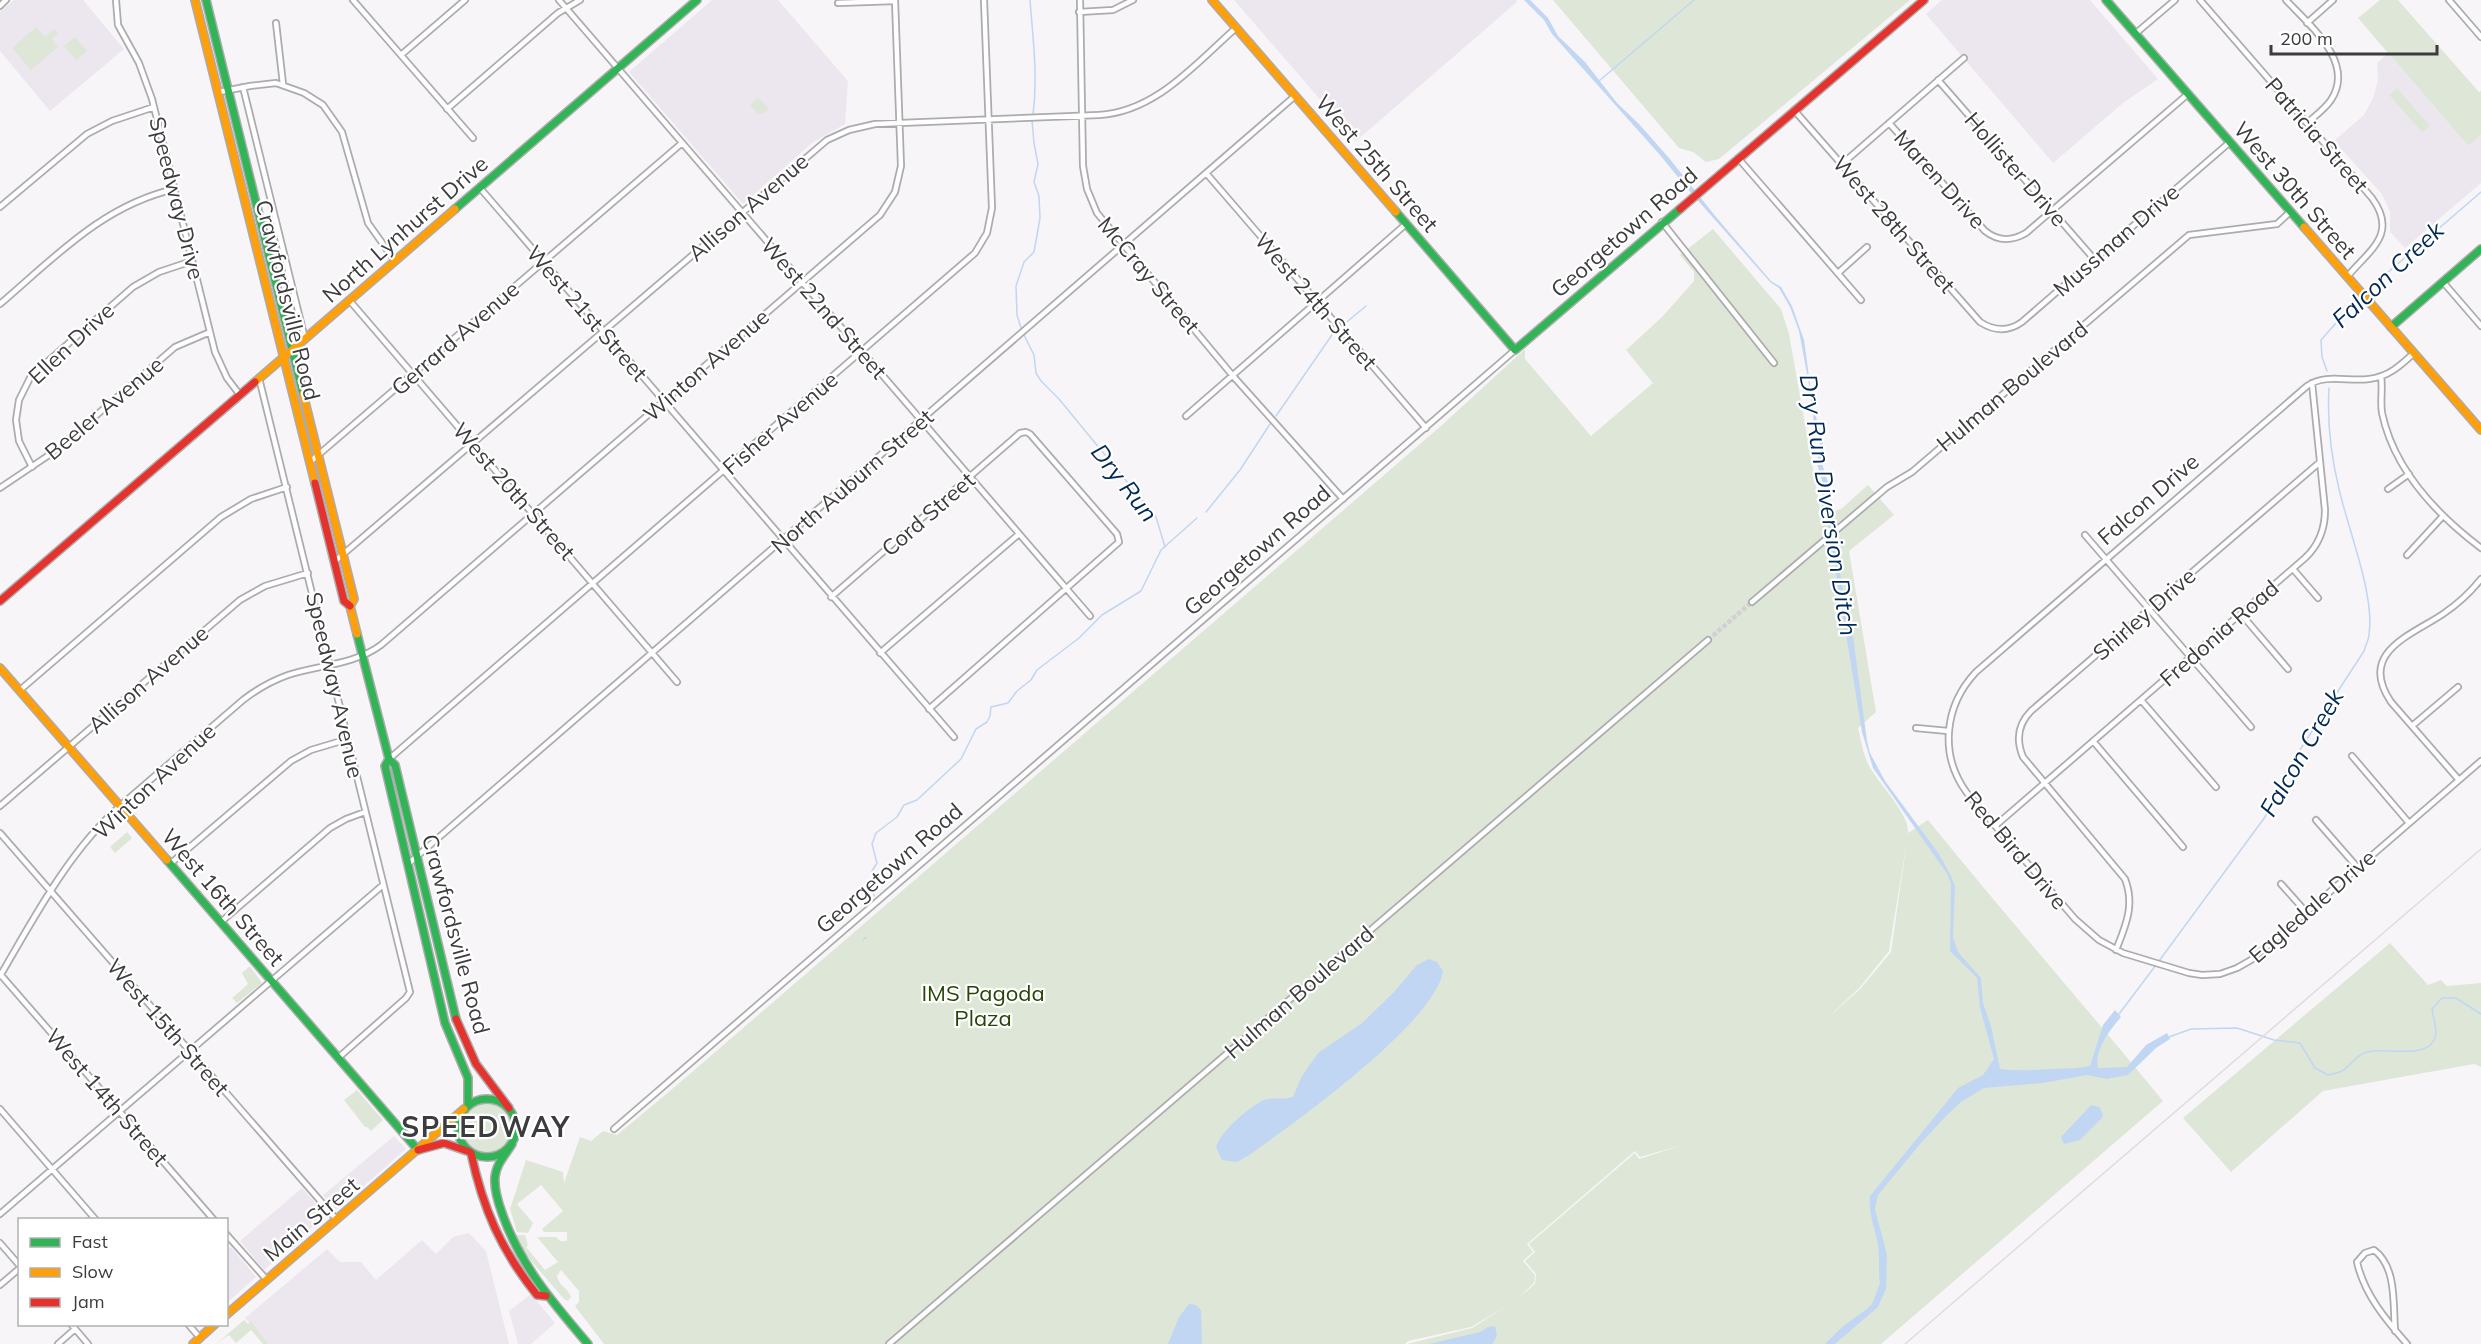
<svg xmlns="http://www.w3.org/2000/svg" width="2481" height="1344" font-family="Mulish,sans-serif">
  <style>
    .built { fill: #ece7ef }
    .green { fill: #dee7d7; fill-rule: evenodd }
    .water { fill: #c1d6f2 }
    .lines { fill: none; stroke-linecap: round; stroke-linejoin: round }
    .stream { stroke: #c1d6f2; stroke-width: 1.5 }
    .street-tunnel { stroke: #d2d0d3; stroke-width: 4.5; stroke-dasharray: 4.5 2; stroke-linecap: butt }
    .street-casing { stroke: #acabad; stroke-width: 8 }
    .fast-casing { stroke: #acabad; stroke-width: 10 }
    .slow-casing { stroke: #acabad; stroke-width: 10 }
    .jam-casing { stroke: #acabad; stroke-width: 10 }
    .street { stroke: #fefefe; stroke-width: 4.5 }
    .fast { stroke: #30b455; stroke-width: 7 }
    .slow { stroke: #ff9f0a; stroke-width: 7 }
    .jam { stroke: #e5322d; stroke-width: 7 }
    .rail { stroke: #dedede; stroke-width: 1.5 }
    .labels { text-anchor: middle; stroke-width: 4.5; stroke-linejoin: round; paint-order: stroke }
    .street-label { font-size: 22px; fill: #3c3b3d; stroke: #fff }
    .park-label { font-size: 22px; fill: #274406; stroke: #fff }
    .water-label { font-size: 24px; font-style: italic; fill: #002955; stroke: #fff }
    .district-label { font-size: 28px; font-weight: bold; letter-spacing: 1.5px; fill: #3c3b3d; stroke: #fff }
  </style>
  <rect width="100%" height="100%" fill="#f7f5f8"/>
  <!-- built -->
  <path class="built" d="M14 0H83L124 49 50 111 0 51V12Z
    M712 0H778L848 81 845 124 812 143 743 204 629 72Z
    M1234 0H1516L1517 2 1356 141Z
    M1942 0H2090L2158 79 2123 103 2053 163 1926 14Z
    M2388 53 2468 146 2481 135V183L2405 248 2390 232V212L2382 194 2334 141 2364 115 2373 98 2378 80 2377 63Z
    M394 1136 406 1149 336 1210 323 1195Z
    M302 1188 326 1215 264 1270 240 1241Z
    M469 1233 486 1251 509 1344H267L245 1318 327 1249 340 1262H361L376 1280 422 1240 436 1254 453 1237Z
    M231 1247 256 1277 227 1303V1251Z
    M531 1294 555 1323 531 1344H518L509 1311Z"/>
  <!-- green -->
  <path class="green" d="M1553 0H1910L1719 159 1706 162 1693 152 1679 148Z
    M2380 0H2398L2479 92 2481 91V135L2468 146 2358 18Z
    M36 27 45 37 54 29 58 33 52 39 58 47 31 70 12 48Z
    M75 37 87 51 76 60 64 46Z
    M2397 88 2430 126 2422 132 2389 95Z
    M758 97 769 109 762 114H758L750 105Z
    M1713 229 1781 309 1789 334 1821 514 1841 509 1868 485 1894 515 1849 551 1876 712 1858 728C1861 740 1863 753 1868 764 1877 782 1910 814 1908 833L1928 820C2005 915 2086 1007 2163 1101L1881 1344H1407L1472 1328 1505 1307 1471 1327 1408 1341 1405 1344H604L575 1306 579 1302V1291L561 1270 557 1276C558 1285 568 1288 571 1297L568 1301 564 1299 520 1248 515 1235H525L528 1245 526 1247 545 1270 558 1262 537 1237H556L560 1241H567V1232H544L542 1229 563 1211 541 1185 517 1204 533 1223 528 1233 517 1232 510 1209 526 1160 563 1172 564 1183 580 1137 591 1141 603 1131 617 1135 677 1085 1442 425 1525 349V359L1591 436 1653 383 1626 350 1662 317 1694 281V272L1680 255ZM1907 840 1891 952 1861 988 1827 1019 1860 987 1889 951ZM1682 1145 1639 1159 1635 1153 1529 1244 1535 1252 1525 1261 1536 1274 1535 1284 1519 1297 1534 1283 1535 1275 1523 1261 1533 1252 1527 1244 1635 1151 1640 1157Z
    M127 832 132 838 115 853 110 847Z
    M2390 943 2428 985 2441 980 2447 986 2481 983V1067L2474 1064 2323 1091 2231 1172 2183 1118Z
    M250 966 262 983 237 1003 232 998 248 984 242 973Z
    M357 1090 383 1120 371 1131 367 1127H365L344 1100Z
    M458 1128a29 29 0 1 1 58 0a29 29 0 1 1-58 0Z
    M244 1320 248 1324 251 1321 268 1344H263L251 1330 236 1343 229 1335 216 1344Z"/>
  <!-- water -->
  <path class="water" d="M1524 0H1530L1548 18 1558 36 1585 62 1617 103 1639 124 1669 158 1716 217 1771 281 1781 287 1792 306 1804 340 1813 406 1823 442 1821 461 1829 485 1825 504 1826 517 1830 522 1835 542 1845 603 1853 636 1867 741 1870 753 1885 781 1939 854 1950 874 1955 886 1953 937 1958 952 1981 978 1983 1003 1991 1026 2000 1069C2018 1071 2034 1070 2052 1069 2065 1068 2077 1069 2090 1066L2103 1025 2115 1010 2121 1017C2110 1030 2094 1050 2098 1068L2127 1067 2146 1045 2167 1033 2170 1039 2156 1048 2128 1075 2107 1079 2087 1075 2043 1083 1984 1088 1961 1102 1947 1115 1920 1144 1878 1195 1875 1209 1887 1255 1886 1289 1878 1307 1835 1344H1825L1842 1327 1867 1309 1872 1304 1880 1283C1878 1272 1880 1257 1878 1245 1875 1227 1868 1214 1870 1196L1958 1088 1983 1075 1994 1059 1980 1008 1977 978 1950 951 1951 884 1948 875 1873 768 1862 732 1828 524 1821 513 1823 483 1817 464 1820 442 1815 431 1810 390 1799 331 1790 307 1779 288 1770 282 1686 187 1660 155 1552 34 1544 20Z
    M1429 959 1437 962 1443 971C1436 1022 1294 1123 1251 1154L1237 1162 1222 1160 1216 1147C1220 1132 1250 1106 1264 1100 1273 1097 1283 1100 1293 1097L1302 1076 1318 1053 1362 1023 1394 992 1417 965Z
    M2091 1105 2099 1107 2103 1114 2102 1118 2080 1140 2064 1144 2061 1137Z
    M1189 1304 1196 1305 1201 1310 1202 1344H1168L1179 1317Z
    M1495 1326 1497 1336 1492 1344H1429L1480 1332 1488 1327Z"/>
  <g class="lines">
    <!-- stream -->
    <path class="stream" d="M1030 0C1033 40 1038 75 1033 115
      M1599 81 1694 0
      M2364 293 2481 192
      M1343 325 1366 306
      M1022 331 1017 315 1016 286 1024 262 1034 252 1040 218 1039 196 1034 182 1038 164 1034 143 1032 120
      M1024 335 1034 355 1036 373 1041 381 1059 399 1156 517 1165 547
      M2327 371 2322 357 2321 340 2360 296
      M1276 416 1334 332
      M1206 512 1240 470 1270 424
      M874 896 872 871 877 863 872 844 876 833 897 817 904 805 917 800 961 759 976 729 987 722 990 716 991 707 1008 703 1017 691 1031 680 1037 670 1079 638 1102 615 1141 591 1161 550 1197 518
      M863 940 866 937
      M2159 961 2265 817 2287 770 2364 651C2365 646 2369 640 2369 634 2375 595 2348 529 2339 489 2331 456 2327 422 2329 388
      M2119 1014 2156 965
      M2169 1037 2191 1029 2237 1028 2274 1040 2300 1043 2315 1068 2328 1075C2332 1074 2338 1073 2342 1071 2351 1066 2355 1055 2367 1052 2385 1046 2434 1063 2436 1032 2436 1025 2433 1016 2432 1009L2442 998H2456L2481 1014"/>
    <!-- street-tunnel -->
    <path class="street-tunnel" d="M1708 640 1752 602"/>
    <defs>
      <path id="street" d="M116 0 118 25 139 63 152 99 215 352 227 378 240 395
        M353 0 473 138
        M559 0 1090 616
        M1080 0 1083 166 1087 189 1097 213 1233 376 1343 499
        M2200 0 2372 198C2399 235 2368 251 2347 277
        M2286 0C2309 25 2356 62 2331 100 2325 109 2315 116 2307 123
        M2449 0 2481 37
        M838 3 895 1
        M0 6 6 0
        M1079 12 1113 10 1133 0
        M276 23 283 84
        M2307 23 2333 0
        M2135 34 2175 0
        M401 55 465 0
        M1938 80 2094 259
        M243 87 305 339
        M219 92 250 86 276 83 304 93 323 105 342 132 368 223 395 261
        M447 109 558 13 580 0
        M1794 110 1980 322C1994 331 2008 332 2022 322L2230 142
        M1889 123 1985 231C1999 242 2012 241 2026 233L2188 94
        M1738 158 1861 300
        M1842 164 1964 58
        M1206 173 1426 428
        M480 188 954 737
        M0 207 87 134 112 121 154 107
        M1662 222 1774 363
        M1838 273 1867 247
        M2443 282 2481 326
        M350 301 677 682
        M0 304C54 258 103 205 175 189
        M2414 353C2400 366 2388 377 2369 379 2348 382 2326 373 2307 386L1976 672C1944 706 1939 755 1967 793L2075 919 2099 940 2123 953 2189 973 2202 975 2220 974 2237 968 2251 960 2481 761
        M2381 376C2383 389 2380 401 2382 413 2394 470 2436 514 2481 548
        M259 378 410 992 406 998 338 1058
        M1186 416 1406 224
        M310 462 682 143
        M32 467 19 441 16 420 19 400 31 376 133 287 159 272 192 261
        M0 488 55 451 175 347 210 332
        M2388 489 2409 474
        M2085 535 2251 727
        M2407 555 2443 516
        M334 562 827 140 849 130 875 124 1099 115C1156 112 1196 63 1236 28
        M2293 569 2318 598
        M831 597 1020 433 1026 432 1030 434 1117 534 1119 542 929 709
        M1752 602 1887 487 1912 472 2189 235 2277 224 2290 212
        M2241 614 2288 669
        M880 653 1019 534
        M19 691 221 517 251 499 287 487
        M2141 700 2216 787
        M2412 726 2458 687
        M1916 728 1948 731
        M2093 741 2183 847
        M2352 756 2409 823
        M389 759 975 253 987 233 992 208 984 0
        M2459 780 2391 702C2357 652 2412 635 2443 614 2458 604 2470 593 2481 579
        M0 806 240 600 265 586 308 573
        M2316 820 2358 868
        M1995 826 2305 558C2319 545 2325 530 2325 510L2312 383
        M0 833 337 1220
        M170 864 291 761 311 750 348 739
        M408 864 1295 96
        M2281 884 2306 912
        M221 922 330 828 346 819 365 812
        M2116 950C2126 925 2135 905 2125 879L2023 757C2016 740 2018 724 2031 711L2320 462
        M0 974 214 1220
        M0 976C34 918 69 851 120 806L243 700C256 690 271 681 288 675 318 665 354 665 381 645L880 215 895 192 901 166 895 0
        M0 1109 96 1220
        M614 1129 1515 350
        M0 1214 383 885
        M226 1234 267 1280
        M0 1243 20 1266
        M0 1285 20 1268
        M71 1324 88 1344
        M188 1324 200 1338
        M2395 1331C2393 1304 2397 1267 2374 1250L2365 1253 2357 1262C2364 1294 2386 1320 2407 1344
        M58 1344 75 1329
        M889 1344 1708 640"/>
      <path id="fast" d="M206 0 303 394
        M2106 0 2304 227
        M455 209 697 0
        M1396 212 1515 350 1680 209
        M2391 327 2481 249
        M357 634 389 759 395 765 456 1019
        M389 759 385 766 445 1023 468 1078V1106
        M167 860 418 1150
        M458 1128a29 29 0 1 1 58 0a29 29 0 1 1-58 0Z
        M512 1144C506 1154 496 1164 495 1177 494 1189 498 1202 502 1213 520 1265 553 1303 588 1344"/>
      <path id="slow" d="M195 0 315 483
        M1212 0 1396 212
        M2304 227 2481 430
        M255 382 455 209
        M303 394 354 599 350 606 357 634
        M0 668 167 860
        M226 1315 464 1109
        M193 1344 215 1324"/>
      <path id="jam" d="M1680 209 1924 0
        M315 483 344 601 350 606
        M0 601 255 382
        M456 1019 476 1064 509 1108
        M418 1150 444 1143 470 1152
        M471 1153C483 1209 501 1250 537 1295L546 1296"/>
    </defs>
    <!-- street casing -->
    <use href="#street" class="street-casing"/>
    <!-- fast casing -->
    <use href="#fast" class="fast-casing"/>
    <!-- slow casing -->
    <use href="#slow" class="slow-casing"/>
    <!-- jam casing -->
    <use href="#jam" class="jam-casing"/>
    <!-- street -->
    <use href="#street" class="street"/>
    <!-- fast -->
    <use href="#fast" class="fast"/>
    <!-- slow -->
    <use href="#slow" class="slow"/>
    <!-- jam -->
    <use href="#jam" class="jam"/>
    <!-- rail -->
    <path class="rail" d="M1905 1344 2481 849"/>
  </g>
  <g class="labels">
    <!-- street labels -->
    <g class="street-label">
      <text transform="translate(2317 135) rotate(49)" y="8">Patricia Street</text>
      <text transform="translate(1377 163) rotate(49)" y="8">West 25th Street</text>
      <text transform="translate(2016 169) rotate(49)" y="8">Hollister Drive</text>
      <text transform="translate(1940 179) rotate(48)" y="8">Maren Drive</text>
      <text transform="translate(2295 190) rotate(49)" y="8">West 30th Street</text>
      <text transform="translate(177 198) rotate(76)" y="8">Speedway Drive</text>
      <text transform="translate(748 207) rotate(-41)" y="8">Allison Avenue</text>
      <text transform="translate(1894 224) rotate(49)" y="8">West 28th Street</text>
      <text transform="translate(405 229) rotate(-41)" y="8">North Lynhurst Drive</text>
      <text transform="translate(1624 232) rotate(-41)" y="8">Georgetown Road</text>
      <text transform="translate(2116 240) rotate(-41)" y="8">Mussman Drive</text>
      <text transform="translate(1149 275) rotate(50)" y="8">McCray Street</text>
      <text transform="translate(288 300) rotate(76)" y="8">Crawfordsville Road</text>
      <text transform="translate(1316 301) rotate(49)" y="8">West 24th Street</text>
      <text transform="translate(824 308) rotate(49)" y="8">West 22nd Street</text>
      <text transform="translate(587 313) rotate(49)" y="8">West 21st Street</text>
      <text transform="translate(455 338) rotate(-41)" y="8">Gerrard Avenue</text>
      <text transform="translate(71 343) rotate(-43)" y="8">Ellen Drive</text>
      <text transform="translate(706 365) rotate(-41)" y="8">Winton Avenue</text>
      <text transform="translate(2012 386) rotate(-40)" y="8">Hulman Boulevard</text>
      <text transform="translate(104 408) rotate(-40)" y="8">Beeler Avenue</text>
      <text transform="translate(780 423) rotate(-41)" y="8">Fisher Avenue</text>
      <text transform="translate(852 481) rotate(-41)" y="8">North Auburn Street</text>
      <text transform="translate(514 491) rotate(49)" y="8">West 20th Street</text>
      <text transform="translate(2148 499) rotate(-41)" y="8">Falcon Drive</text>
      <text transform="translate(928 514) rotate(-41)" y="8">Cord Street</text>
      <text transform="translate(1257 550) rotate(-41)" y="8">Georgetown Road</text>
      <text transform="translate(2144 614) rotate(-41)" y="8">Shirley Drive</text>
      <text transform="translate(2219 633) rotate(-41)" y="8">Fredonia Road</text>
      <text transform="translate(148 679) rotate(-41)" y="8">Allison Avenue</text>
      <text transform="translate(335 685) rotate(77)" y="8">Speedway Avenue</text>
      <text transform="translate(154 781) rotate(-43)" y="8">Winton Avenue</text>
      <text transform="translate(2016 850) rotate(50)" y="8">Red Bird Drive</text>
      <text transform="translate(889 868) rotate(-41)" y="8">Georgetown Road</text>
      <text transform="translate(223 897) rotate(49)" y="8">West 16th Street</text>
      <text transform="translate(2312 906) rotate(-41)" y="8">Eagledale Drive</text>
      <text transform="translate(456 934) rotate(75)" y="8">Crawfordsville Road</text>
      <text transform="translate(1299 992) rotate(-41)" y="8">Hulman Boulevard</text>
      <text transform="translate(168 1027) rotate(49)" y="8">West 15th Street</text>
      <text transform="translate(107 1097) rotate(49)" y="8">West 14th Street</text>
      <text transform="translate(311 1219) rotate(-40)" y="8">Main Street</text>
    </g>
    <!-- park labels -->
    <g class="park-label">
      <text x="983" y="1001">IMS Pagoda<tspan x="983" dy="25">Plaza</tspan></text>
    </g>
    <!-- water labels -->
    <g class="water-label">
      <text transform="translate(2388 275) rotate(-43)" y="8">Falcon Creek</text>
      <text transform="translate(1124 483) rotate(52)" y="8">Dry Run</text>
      <text transform="translate(1828 505) rotate(81)" y="8">Dry Run Diversion Ditch</text>
      <text transform="translate(2302 753) rotate(-60)" y="8">Falcon Creek</text>
    </g>
    <!-- district labels -->
    <g class="district-label">
      <text x="486" y="1137">SPEEDWAY</text>
    </g>
  </g>
  <!-- legend -->
  <rect x="18" y="1218" width="210" height="108" fill="#ffffff" stroke="#b1b1b1" stroke-width="1.5"/>
  <rect x="30" y="1238" width="30" height="9" fill="#30b455" stroke="#b1b1b1" stroke-width="1.5"/>
  <text x="72" y="1248" font-size="18" fill="#3c3b3d">Fast</text>
  <rect x="30" y="1268" width="30" height="9" fill="#ff9f0a" stroke="#b1b1b1" stroke-width="1.5"/>
  <text x="72" y="1278" font-size="18" fill="#3c3b3d">Slow</text>
  <rect x="30" y="1298" width="30" height="9" fill="#e5322d" stroke="#b1b1b1" stroke-width="1.5"/>
  <text x="72" y="1308" font-size="18" fill="#3c3b3d">Jam</text>
  <!-- scale -->
  <path d="M2271 45v9h166v-9" fill="none" stroke="#3c3b3d" stroke-width="3"/>
  <text x="2280" y="45" font-size="18" fill="#3c3b3d" stroke="#ffffff" stroke-width="4.5" paint-order="stroke">200 m</text>
</svg>
